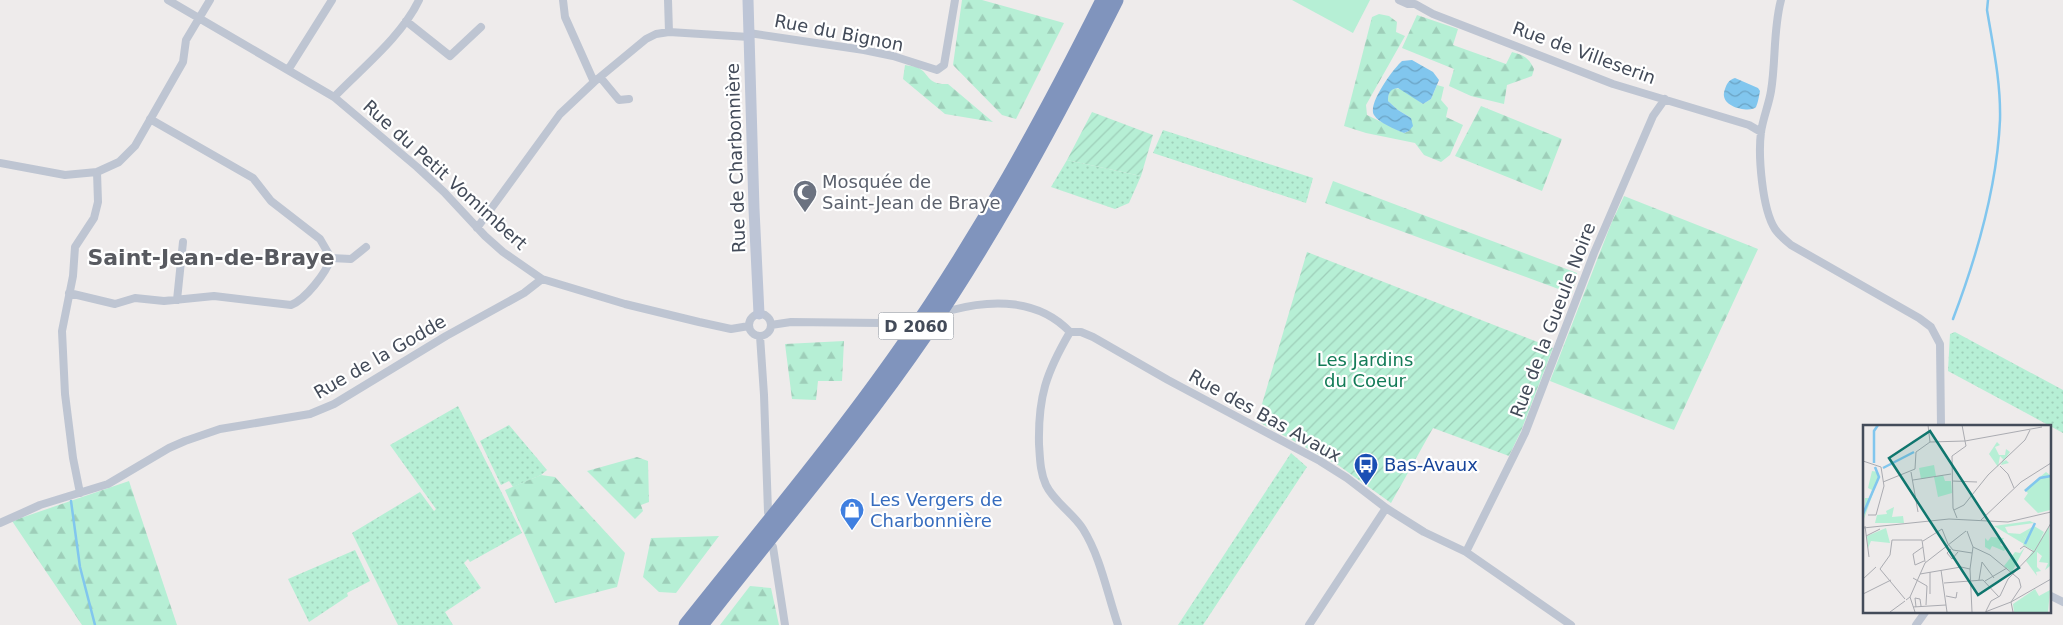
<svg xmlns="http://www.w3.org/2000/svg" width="2063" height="625" font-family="'DejaVu Sans',sans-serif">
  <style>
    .grass { fill: url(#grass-dots) }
    .forest { fill: url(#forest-firs) }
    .garden { fill: url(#garden-furrows) }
    .pitch { fill: #b6efd5 }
    .water { fill: url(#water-waves) }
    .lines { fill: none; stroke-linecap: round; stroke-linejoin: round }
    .stream { stroke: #81c6ee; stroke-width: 2.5 }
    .street { stroke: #bec5d2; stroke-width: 8 }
    .secondary { stroke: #bdc5d6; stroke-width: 11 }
    .highway { stroke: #8094bd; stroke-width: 15 }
    .labels { text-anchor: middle; stroke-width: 4.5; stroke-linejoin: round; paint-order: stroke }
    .shield { fill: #fff; stroke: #7b818b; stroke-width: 1 }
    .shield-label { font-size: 16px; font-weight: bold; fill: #434b59 }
    .street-label { font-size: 18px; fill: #434b59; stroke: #fff }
    .worship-label { font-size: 18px; fill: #5b616d; stroke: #fff; text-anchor: start }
    .park-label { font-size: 18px; fill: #137b57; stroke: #fff }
    .transit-label { font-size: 18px; fill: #164399; stroke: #fff; text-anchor: start }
    .shop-label { font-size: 18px; fill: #366cbe; stroke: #fff; text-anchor: start }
    .district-label { font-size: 22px; font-weight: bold; fill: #585a60; stroke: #fff }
    .inset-river { fill: none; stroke: #81c6ee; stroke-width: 2.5 }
    .inset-road { fill: none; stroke: #aaabb1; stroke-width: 1 }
    .view { fill: #0f766e; fill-opacity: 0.15; stroke: #0f766e; stroke-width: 2.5 }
    .inset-edge { fill: none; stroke: #434b59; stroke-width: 2.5 }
  </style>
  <defs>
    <pattern id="grass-dots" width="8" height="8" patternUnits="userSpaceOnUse" patternTransform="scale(1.25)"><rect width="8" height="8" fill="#b6efd5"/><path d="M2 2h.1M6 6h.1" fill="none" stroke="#9eceb9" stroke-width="1.8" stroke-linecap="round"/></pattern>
    <pattern id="forest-firs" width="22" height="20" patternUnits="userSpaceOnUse" patternTransform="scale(1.25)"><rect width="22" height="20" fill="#b6efd5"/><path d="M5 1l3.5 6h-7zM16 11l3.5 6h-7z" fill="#9eceb9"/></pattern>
    <pattern id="garden-furrows" width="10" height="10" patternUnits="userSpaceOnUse" patternTransform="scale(1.25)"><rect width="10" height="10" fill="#b6efd5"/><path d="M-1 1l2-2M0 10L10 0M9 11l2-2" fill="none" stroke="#9eceb9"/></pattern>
    <pattern id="water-waves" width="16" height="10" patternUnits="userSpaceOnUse" patternTransform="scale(1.25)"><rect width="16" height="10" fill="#81c6ee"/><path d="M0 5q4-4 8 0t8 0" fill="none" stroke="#6ba3c4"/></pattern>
  </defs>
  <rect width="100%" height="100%" fill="#eeebeb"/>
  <!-- grass -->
  <path class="grass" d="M1163 130 1313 178 1306 203 1153 153Z
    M1067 160 1141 176 1129 203 1115 209 1051 187Z
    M1955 332 2063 390V433L1948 371 1950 334Z
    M458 406 522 533 470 562 468 559 464 563 481 588 445 612 453 625H398L352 533 420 492 434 511 436 509 390 445Z
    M509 425 547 470 541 475 513 487 509 481 501 485 480 441Z
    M1291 453 1307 467 1203 625H1178Z
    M355 550 370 581 347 593 348 596 309 622 288 579Z"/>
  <!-- forest -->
  <path class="forest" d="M962 0H982L1064 23 1016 119 1002 115 953 65Z
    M1379 14 1389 16 1397 22 1396 32 1405 36 1366 105 1367 115 1404 133 1409 131 1411 118 1398 110 1388 101C1388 74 1413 97 1423 104L1431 99 1437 85 1444 87 1441 100 1448 108 1446 117 1463 125 1450 155 1441 162 1424 155 1415 143 1366 133 1344 126 1372 17Z
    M1417 15 1458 29 1453 45 1506 64 1512 52C1524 55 1529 58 1534 69L1532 76 1507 85 1504 104 1471 96 1449 86 1454 69 1402 48Z
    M905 65C908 66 913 66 917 67 930 73 926 85 948 84L993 122 945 114 903 79Z
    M1481 106 1562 139 1542 191 1455 156Z
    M1333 181 1577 273 1572 294 1325 203Z
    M1624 196 1758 249 1674 430 1550 381 1611 224Z
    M844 341 842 381H818L816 400 792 399 785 344Z
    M637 457 648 461 649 502 641 505 643 511 635 519 587 471Z
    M541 475 555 477 625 553 617 587 555 603 505 490Z
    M129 481 177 625H82L12 521Z
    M719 536 676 593 659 592 643 577 651 538Z
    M750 586 771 588 779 625H720Z"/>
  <!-- garden -->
  <path class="garden" d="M1092 112 1153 135 1141 176 1067 160Z
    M1307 252 1553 348 1521 431 1509 456 1433 428 1391 503 1338 465 1257 421Z"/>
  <!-- pitch -->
  <path class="pitch" d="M1292 0H1370L1353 33Z"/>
  <!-- water -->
  <path class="water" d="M1412 60 1433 72 1439 80 1431 99 1423 104 1398 88C1390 89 1388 93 1388 101L1398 110 1411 118 1413 126 1409 131 1404 133C1395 129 1379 123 1374 115 1367 104 1394 68 1402 61Z
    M1735 78 1758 88 1760 91C1759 96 1758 103 1756 107 1752 113 1717 108 1725 89 1727 83 1729 80 1735 78Z"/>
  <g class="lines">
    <!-- stream -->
    <path class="stream" d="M1953 319C1977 256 1997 187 2000 120 2001 83 1993 46 1987 10L1988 0
      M71 501 80 567 95 625"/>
    <!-- street -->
    <path class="street" d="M168 0 334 97 417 167 444 192 485 236 503 252 542 279 625 304 699 322 731 329 749 326
      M563 0 565 17 594 82
      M668 0 669 32
      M1399 0 1408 4H1415L1433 14 1613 84 1749 125 1761 132
      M1781 0C1773 30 1776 61 1771 91 1769 104 1763 118 1761 132 1758 155 1762 209 1775 229 1779 235 1785 240 1791 245L1919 318 1931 327 1940 344 1941 426
      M406 21 450 56 481 27
      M749 33 864 50 893 56 937 70 944 65 955 0
      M288 70 332 0
      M600 77 619 100 629 99
      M334 97C362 68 402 36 419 0
      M0 163 65 175 97 172 119 162 135 146 183 62 186 40 210 0
      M477 228 560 114 594 82 646 39 656 34 669 32 749 37
      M331 258 351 259 366 247
      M69 293 115 304 135 298 164 301 214 296 291 305C306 299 326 273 331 258L320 239 271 201 253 178 150 119
      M177 300 183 242
      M952 310C993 299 1039 299 1070 332
      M749 325a11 11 0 1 1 22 0a11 11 0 1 1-22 0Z
      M771 325 791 322 881 323 911 320
      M1070 332H1081L1093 337 1168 380 1320 461 1347 478 1386 508 1424 532 1466 552 1571 625
      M1070 332C1046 373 1038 397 1039 444 1040 458 1040 472 1046 485 1054 502 1073 513 1083 529 1101 558 1107 593 1118 625
      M760 336 764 395 768 512
      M80 493 73 458 65 394 62 331 73 276 75 247 94 218 98 202 97 172
      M0 523 40 505 108 484 169 448 185 441 220 429 310 414 334 404 446 336 524 293 542 279
      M773 547 785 625
      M1466 552 1525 433 1594 253 1653 116 1665 99
      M2049 595 2063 602
      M1309 625 1386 508
      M1916 625 1926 611"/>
    <!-- secondary -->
    <path class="secondary" d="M748 0 754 209 759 314"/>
    <!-- highway -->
    <path class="highway" d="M686 625C759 533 835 443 902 347 979 237 1043 120 1103 0
      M701 625C776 528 856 436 925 335 998 228 1058 115 1116 0"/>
  </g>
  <!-- icons -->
  <defs>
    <symbol id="mosque-pin" viewBox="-11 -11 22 30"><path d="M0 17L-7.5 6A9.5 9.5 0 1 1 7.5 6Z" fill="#6b7280" stroke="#fff"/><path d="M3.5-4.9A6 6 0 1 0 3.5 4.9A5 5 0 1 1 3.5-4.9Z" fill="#fff"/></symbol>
    <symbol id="bus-pin" viewBox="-11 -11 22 30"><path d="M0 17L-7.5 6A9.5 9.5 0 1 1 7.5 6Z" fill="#1a4fb4" stroke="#fff"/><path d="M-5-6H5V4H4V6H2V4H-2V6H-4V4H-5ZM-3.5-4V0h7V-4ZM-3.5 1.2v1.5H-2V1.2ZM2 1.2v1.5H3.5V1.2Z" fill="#fff"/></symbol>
    <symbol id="shop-pin" viewBox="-11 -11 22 30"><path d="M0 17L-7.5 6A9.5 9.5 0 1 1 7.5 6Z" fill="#3f7fe0" stroke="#fff"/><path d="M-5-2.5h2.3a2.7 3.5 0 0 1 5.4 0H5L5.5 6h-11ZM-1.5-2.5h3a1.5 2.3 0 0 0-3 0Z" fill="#fff"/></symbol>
  </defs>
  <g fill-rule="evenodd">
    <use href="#mosque-pin" x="791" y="178" width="28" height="38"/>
    <use href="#bus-pin" x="1352" y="451" width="28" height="38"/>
    <use href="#shop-pin" x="838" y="496" width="28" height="38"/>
  </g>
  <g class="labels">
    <!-- shield labels -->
    <rect class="shield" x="878.5" y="312.5" width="75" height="27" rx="4"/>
    <g class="shield-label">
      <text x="916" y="332">D 2060</text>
    </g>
    <!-- street labels -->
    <g class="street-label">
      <text transform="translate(839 33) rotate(11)" y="6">Rue du Bignon</text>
      <text transform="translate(1584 53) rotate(20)" y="6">Rue de Villeserin</text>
      <text transform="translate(736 158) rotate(-92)" y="6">Rue de Charbonnière</text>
      <text transform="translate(445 175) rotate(42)" y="6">Rue du Petit Vomimbert</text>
      <text transform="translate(1553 320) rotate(-69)" y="6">Rue de la Gueule Noire</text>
      <text transform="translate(380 357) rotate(-30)" y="6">Rue de la Godde</text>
      <text transform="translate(1265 416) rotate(29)" y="6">Rue des Bas Avaux</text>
    </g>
    <!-- worship labels -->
    <g class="worship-label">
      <text x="822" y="188">Mosquée de<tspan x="822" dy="21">Saint-Jean de Braye</tspan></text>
    </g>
    <!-- park labels -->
    <g class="park-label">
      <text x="1365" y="366">Les Jardins<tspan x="1365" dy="21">du Coeur</tspan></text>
    </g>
    <!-- transit labels -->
    <g class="transit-label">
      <text x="1384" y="471">Bas-Avaux</text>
    </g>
    <!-- shop labels -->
    <g class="shop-label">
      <text x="870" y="506">Les Vergers de<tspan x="870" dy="21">Charbonnière</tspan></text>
    </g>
    <!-- district labels -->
    <g class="district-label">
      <text x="211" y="265">Saint-Jean-de-Braye</text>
    </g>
  </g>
  <!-- overview -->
  <g transform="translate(1863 425)">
    <rect width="188" height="188" fill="#eeebeb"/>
    <path d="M31 82 29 92 40 91 41 98H12L14 90 24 89 23 86ZM167 96 171 98 142 102 145 108 158 109 163 114 161 119 131 101ZM23 103 27 118 8 116 5 123 4 111ZM128 112 141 113 137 120 143 123 141 126 129 121 127 125 122 122V113L125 116Z" fill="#b6efd5"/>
    <path d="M134 17 137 20 132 22 136 30H142L143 24 147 27 140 37 143 35 146 38 138 40 140 34 137 31 135 42 126 29ZM71 40 73 51 58 54 56 43ZM9 46 15 47V54L1 94 2 73H7L9 65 5 63ZM183 47 187 50V85L175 88 161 74 165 68 161 65ZM171 101 181 107 171 126 160 120 163 114 157 109ZM186 101 187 141 182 145 185 138 176 137 179 131 174 127V142L178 146 173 147 174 151 163 136ZM162 122 149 147 141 141 152 127 157 128Z" fill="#b6efd5"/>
    <path d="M80 50 82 56H88L89 68 75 72 71 52Z" fill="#b6efd5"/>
    <path d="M172 164 176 171 187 165 185 187H151L150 179Z" fill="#b6efd5"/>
    <path class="inset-river" d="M11 38V6L15 0M20 43 51 27M162 66 177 53 188 51M0 89 16 52 12 42M162 119 172 98"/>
    <path class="inset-road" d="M65 0 67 17M99 0 102 16M102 16 179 2M0 36 18 42 21 61 13 90H5M137 41 145 49 151 63M48 47 55 87M50 55 88 49M89 56 114 57M20 57 52 44 53 27 67 17 102 16M91 85 101 80 125 50 162 15 167 5M94 93 90 83 89 31 103 21 102 16M118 95 158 57 188 38M2 101 6 132M0 103 86 94 145 97 188 87M104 106 110 122 107 144 109 187M3 111 17 104M60 116 79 104 85 119M85 119 90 125 109 128M60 122 50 129 52 140 61 136M110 122 127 130 156 154 158 162 148 177 150 187M88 124 84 128 89 134 95 127M157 124 161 121 171 127M17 144 27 130 29 115H59L62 137M17 144 42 174M78 145 84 187M57 149 98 142 107 144M50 153 64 161 63 180M0 154 13 142M116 155 119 137 131 153M122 156 144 143M81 158 120 155 136 172M0 169 28 155M67 169V147M83 171 93 173 94 167M47 172 52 187M43 175 47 172 62 138 103 106M50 182 83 180M53 182 52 173 57 174 58 181M123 186 128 176 137 171 145 154 171 127 188 98M27 187 42 176M122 187 148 177 188 154"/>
    <path class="view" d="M67 6 156 143 115 170 26 33Z"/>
    <rect width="188" height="188" class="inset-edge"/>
  </g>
</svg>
